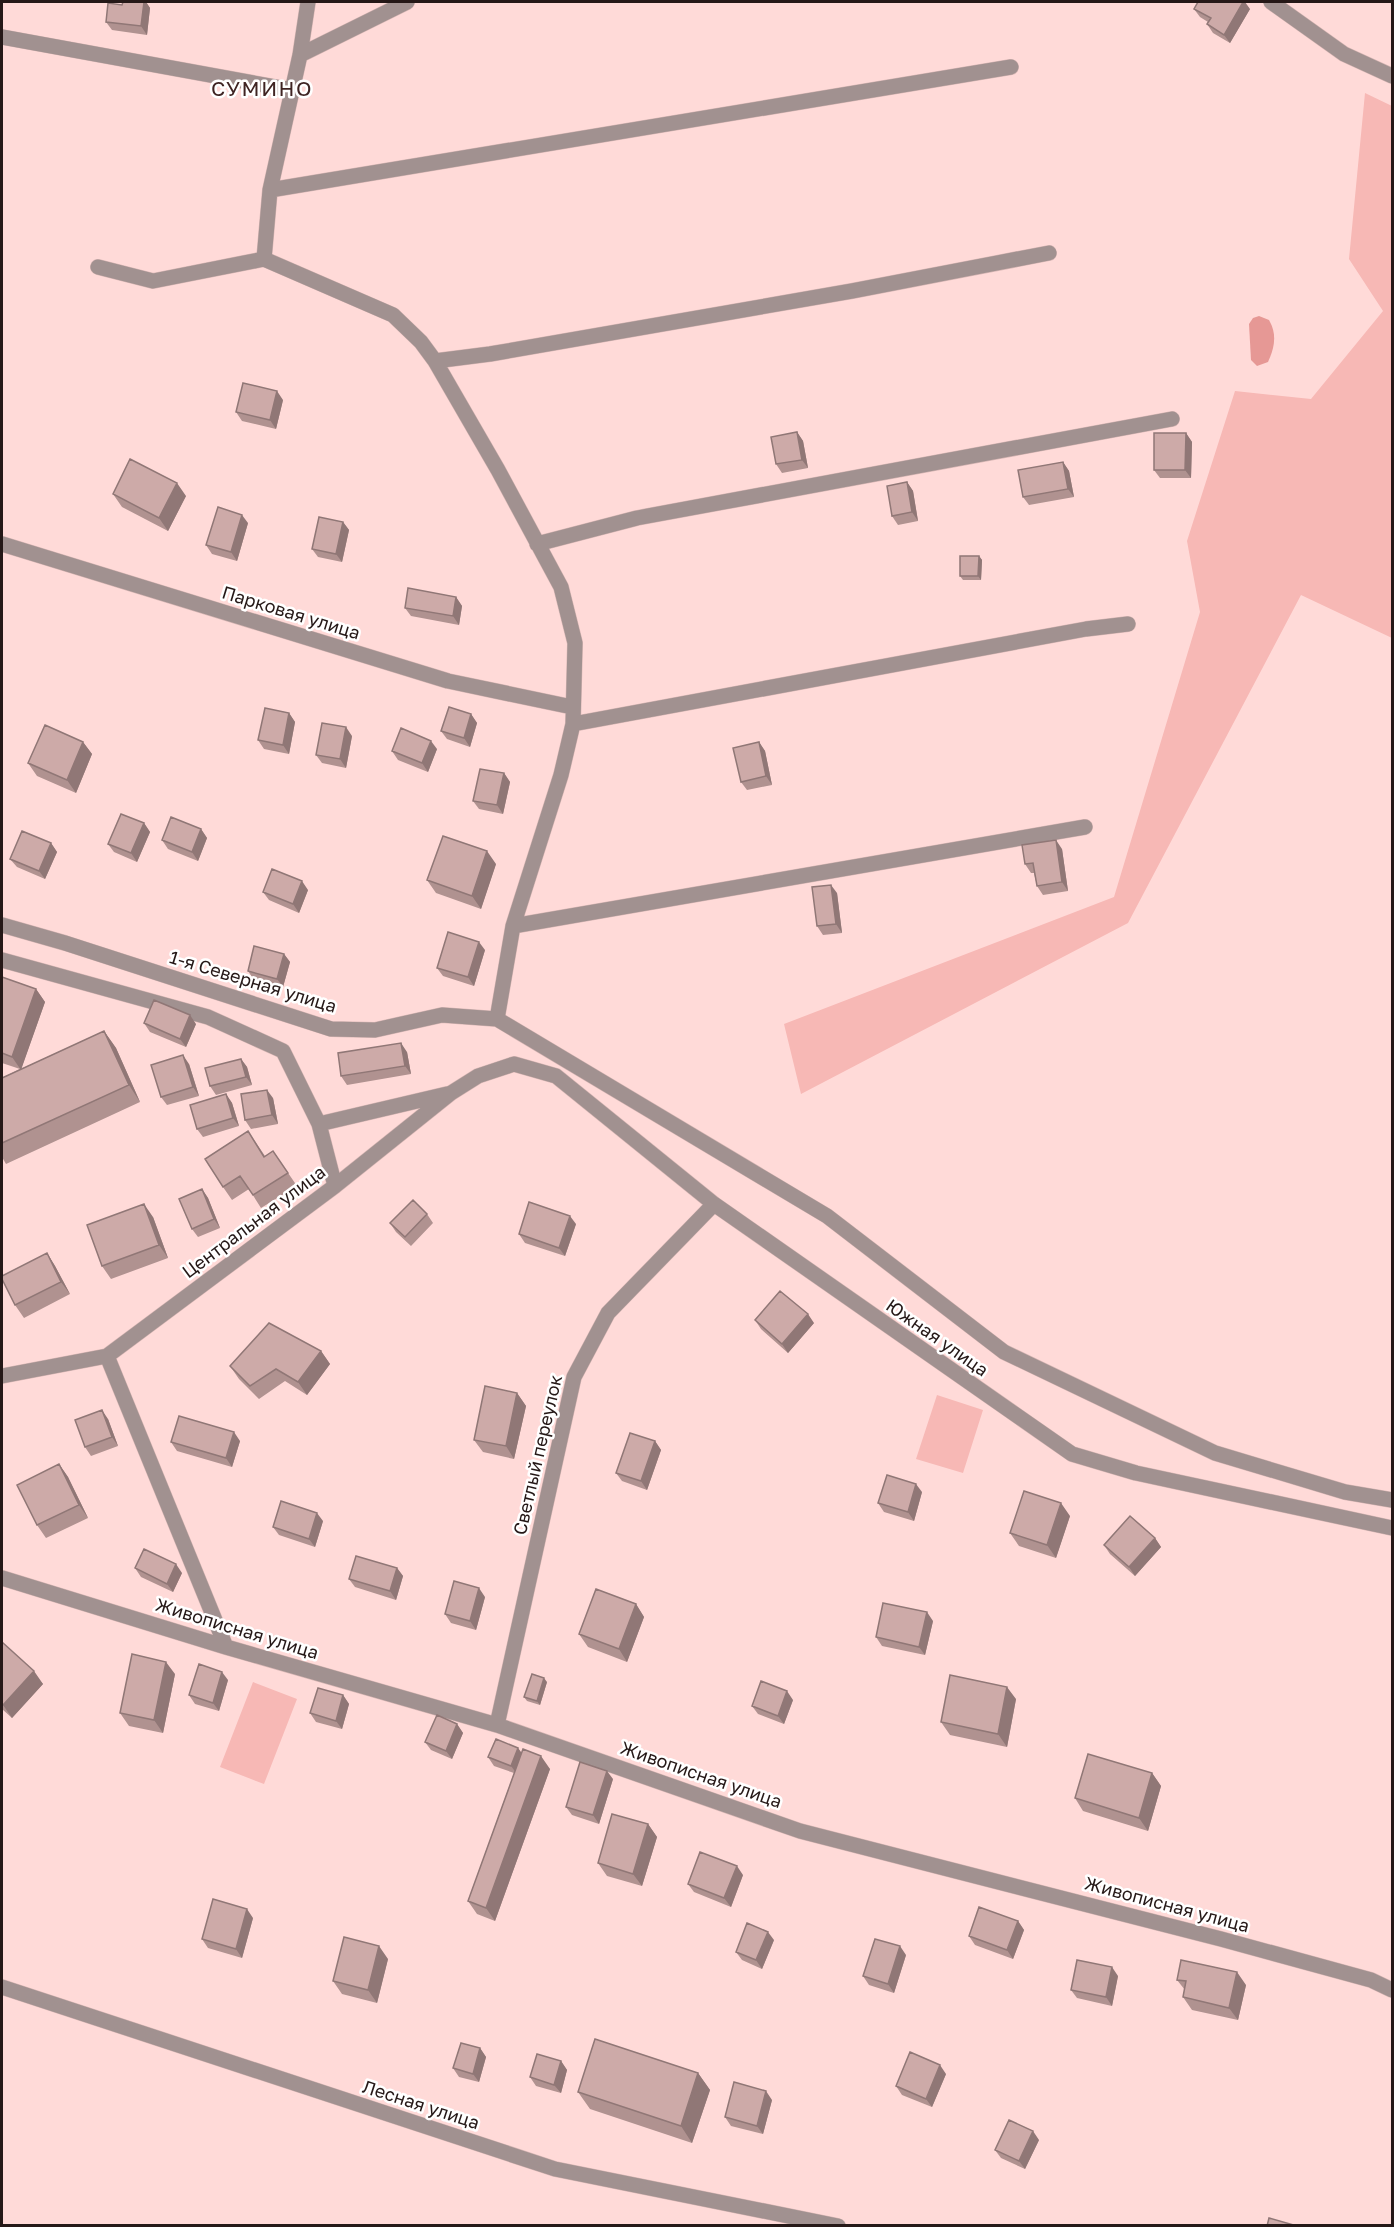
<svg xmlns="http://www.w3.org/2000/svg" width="1394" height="2227" font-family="'Golos Text',sans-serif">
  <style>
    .green { fill: #f7b8b5 }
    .water { fill: #e69895 }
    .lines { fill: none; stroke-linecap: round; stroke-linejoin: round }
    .minor-casing { stroke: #d8b7b5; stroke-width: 16 }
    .minor { stroke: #a19190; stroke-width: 15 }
    .wall { fill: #b09290 }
    .shaded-wall { fill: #907776 }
    .building { fill: #cdaaa8; stroke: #907776; stroke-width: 1.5 }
    .labels { text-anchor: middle; stroke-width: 5; stroke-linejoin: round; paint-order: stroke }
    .street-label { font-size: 18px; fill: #251817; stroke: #fff }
    .quarter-label { font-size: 21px; letter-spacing: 1.5px; fill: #3f2423; stroke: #fff }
  </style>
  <rect width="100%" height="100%" fill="#ffdad8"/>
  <!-- green -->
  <path class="green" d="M1365 93 1392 106V638L1301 595 1128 923 801 1094 784 1024 1114 897 1200 612 1187 541 1235 391 1311 399 1383 311 1349 259Z
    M937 1395 983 1410 963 1473 916 1459Z
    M253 1682 297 1699 264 1784 220 1767Z"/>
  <!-- water -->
  <path class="water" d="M1259 316 1269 320C1277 334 1275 347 1268 362L1257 366 1251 360 1249 324 1253 318Z"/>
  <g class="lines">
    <defs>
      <path id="minor" d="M1271 2 1344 54 1392 76
        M2 37 292 90
        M300 55 407 2
        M270 190 1011 67
        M264 259 270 190 300 55 308 2
        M98 267 153 281 264 259 393 315 421 342 435 361 498 470 561 587 575 643 573 724 561 775 513 926 497 1019 827 1216 1004 1352 1215 1453 1345 1492 1392 1500
        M435 361 490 354 852 291 1049 253
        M2 544 448 681 572 707
        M537 544 637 518 1172 419
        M573 724 1086 629 1128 624
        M2 925 65 943 331 1029 375 1030 442 1015 497 1019
        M513 926 1085 827
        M2 960 208 1017 283 1051 319 1124 335 1186
        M319 1124 447 1094
        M107 1356 226 1647
        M2 1376 107 1356 335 1186 451 1093 478 1076 514 1064 556 1076 714 1204 1072 1454 1136 1473 1392 1528
        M2 1578 226 1647 497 1725 800 1831 1221 1939 1371 1980 1392 1990
        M497 1725 574 1377 608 1313 714 1204
        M2 1987 555 2169 838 2226"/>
    </defs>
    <!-- minor casing -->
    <use href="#minor" class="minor-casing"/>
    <!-- minor -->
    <use href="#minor" class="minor"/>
  </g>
  <!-- wall -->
  <path class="wall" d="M123 2H146L150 8 147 35 112 30 106 22 122 5Z
    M1194 9H1250L1230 43 1213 33 1207 24 1208 22 1200 17Z
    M283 400 276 429 242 421 236 412Z
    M797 432 803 441 808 468 782 473 776 464Z
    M1186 433 1192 442 1191 478H1160L1154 470Z
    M1063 462 1069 471 1074 497 1029 505 1023 497Z
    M907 482 913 491 918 521 898 525 892 516Z
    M113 494 186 496 168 531 122 507Z
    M343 522 349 530 342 562 318 557 312 549Z
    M248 523 237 561 212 554 206 545Z
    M979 556 982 560 981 580H963L960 576Z
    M456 597 462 606 459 625 411 616 405 608Z
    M289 713 295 722 289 754 264 749 258 740Z
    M471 714 477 723 470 747 447 739 441 731Z
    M352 736 346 768 322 763 316 755Z
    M83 742 92 754 76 793 37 776 28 763Z
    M759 742 765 751 772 785 747 790 741 782Z
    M437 749 428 772 398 760 392 751Z
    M504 773 510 782 503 814 479 809 473 801Z
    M144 823 150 832 137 862 114 852 108 844Z
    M201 829 207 838 198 861 168 849 162 840Z
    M51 843 57 852 45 879 17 867 10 859Z
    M1062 849 1068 891 1043 895 1037 886 1034 873H1031L1025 864Z
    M496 864 481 909 436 893 427 880Z
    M308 890 299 913 269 900 263 892Z
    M837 893 842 933 823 935 817 926Z
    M485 950 474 986 443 976 437 968Z
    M284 954 290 962 283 987 254 980 248 971Z
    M2 977 36 989 45 1002 21 1069 104 1031 116 1048 140 1102 6 1164 2 1157V1078L20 1069 2 1063Z
    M144 1023 196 1024 186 1047 150 1032Z
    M407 1052 411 1074 347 1085 341 1076Z
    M241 1059 247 1067 252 1085 216 1095 210 1086Z
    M189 1064 199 1096 167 1105 161 1097Z
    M226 1094 232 1103 239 1126 203 1137 197 1129Z
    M273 1098 278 1124 251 1129 245 1120Z
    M248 1131 265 1156 273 1151 297 1186 261 1208 249 1189 232 1200 223 1187Z
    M202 1189 208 1198 220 1228 198 1237 192 1229Z
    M427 1214 433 1223 411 1246 396 1232 390 1223Z
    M153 1217 168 1258 111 1279 102 1266Z
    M576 1224 565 1256 525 1243 519 1234Z
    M47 1253 55 1266 70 1294 24 1318 15 1305Z
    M755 1320 814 1323 788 1353 761 1329Z
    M321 1351 330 1364 307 1395 285 1381 259 1399 239 1379 230 1366Z
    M517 1393 526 1406 514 1459 483 1452 474 1440Z
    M108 1419 118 1446 91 1456 85 1447Z
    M240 1441 232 1467 177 1451 171 1442Z
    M655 1441 661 1450 647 1490 622 1481 616 1473Z
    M59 1464 68 1477 88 1518 46 1538 37 1525Z
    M922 1492 914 1521 884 1512 878 1503Z
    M1070 1516 1056 1558 1019 1546 1010 1533Z
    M323 1521 315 1547 279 1535 273 1527Z
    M1155 1538 1161 1547 1135 1576 1110 1554 1104 1545Z
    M135 1568 182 1573 173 1592 141 1577Z
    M397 1568 403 1576 396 1600 355 1587 349 1579Z
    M485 1597 476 1630 451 1623 445 1614Z
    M636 1604 644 1617 627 1662 588 1647 579 1634Z
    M933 1621 925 1655 882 1646 876 1637Z
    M2 1642 43 1684 12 1718 2 1709Z
    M175 1674 163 1733 129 1726 120 1713Z
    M228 1680 219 1711 195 1704 189 1695Z
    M547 1682 540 1705 527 1701 524 1697Z
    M343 1695 349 1704 342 1729 316 1722 310 1713Z
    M1016 1699 1007 1747 950 1735 941 1722Z
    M793 1700 784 1724 758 1714 752 1706Z
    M457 1724 463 1733 452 1759 431 1750 425 1742Z
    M518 1748 521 1753 550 1769 495 1921 477 1914 468 1901 514 1773 494 1766 488 1757Z
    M1152 1773 1161 1786 1148 1831 1083 1811 1075 1798Z
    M613 1779 599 1824 572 1815 566 1807Z
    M648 1824 657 1837 642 1886 607 1876 598 1863Z
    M743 1875 731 1907 694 1892 688 1884Z
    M253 1918 242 1958 208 1948 202 1939Z
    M1018 1921 1024 1930 1013 1959 975 1945 969 1936Z
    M774 1940 762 1969 742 1960 736 1952Z
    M906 1955 894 1993 869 1985 863 1976Z
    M388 1959 377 2003 342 1994 333 1981Z
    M1118 1976 1112 2006 1077 1998 1071 1990Z
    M1177 1980 1246 1985 1238 2020 1192 2010 1183 1997 1185 1990Z
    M480 2048 486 2057 479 2082 459 2077 453 2068Z
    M561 2061 567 2070 561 2093 536 2086 530 2077Z
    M698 2073 710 2090 692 2143 590 2109 578 2092Z
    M946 2074 932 2107 902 2095 896 2086Z
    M772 2100 763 2134 731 2126 725 2117Z
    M1039 2140 1025 2169 1001 2158 995 2150Z"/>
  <!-- shaded-wall -->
  <path class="shaded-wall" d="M144 2H146L150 8 147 35 141 26Z
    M1243 2H1245L1250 9 1230 43 1224 35Z
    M277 391 283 400 276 429 270 420Z
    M797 432 803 441 808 468 802 460Z
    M1186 433 1192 442 1191 478 1185 470Z
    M1063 462 1069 471 1074 497 1068 489Z
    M907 482 913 491 918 521 912 512Z
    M177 483 186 496 168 531 159 518Z
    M242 515 248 523 237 561 231 552Z
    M343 522 349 530 342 562 336 554Z
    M979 556 982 560 981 580 978 576Z
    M456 597 462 606 459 625 453 616Z
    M289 713 295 722 289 754 283 745Z
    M471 714 477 723 470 747 464 738Z
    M346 727 352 736 346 768 340 759Z
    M431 741 437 749 428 772 422 763Z
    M83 742 92 754 76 793 67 780Z
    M759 742 765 751 772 785 766 776Z
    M504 773 510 782 503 814 497 805Z
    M144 823 150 832 137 862 131 853Z
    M201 829 207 838 198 861 192 852Z
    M1056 840 1062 849 1068 891 1062 882Z
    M51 843 57 852 45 879 39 871Z
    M487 851 496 864 481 909 472 896Z
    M302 881 308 890 299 913 293 904Z
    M831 885 837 893 842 933 836 924Z
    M479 942 485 950 474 986 468 977Z
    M284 954 290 962 283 987 277 979Z
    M36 989 45 1002 21 1070 12 1057Z
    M190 1015 196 1024 186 1047 180 1039Z
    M104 1031 116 1048 140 1102 129 1085Z
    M401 1043 407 1052 411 1074 405 1066Z
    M183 1055 189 1064 199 1096 193 1087Z
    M241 1059 247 1067 252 1085 246 1077Z
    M267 1090 273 1098 278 1124 272 1115Z
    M226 1094 232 1103 239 1126 233 1118Z
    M202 1189 208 1198 220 1228 214 1219Z
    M144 1204 153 1217 168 1258 159 1245Z
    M570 1216 576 1224 565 1256 559 1248Z
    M47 1253 55 1266 70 1294 61 1282Z
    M808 1314 814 1323 788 1353 782 1344Z
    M321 1351 330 1364 307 1395 298 1382Z
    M517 1393 526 1406 514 1459 506 1446Z
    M102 1410 108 1419 118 1446 112 1437Z
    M234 1432 240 1441 232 1467 226 1458Z
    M655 1441 661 1450 647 1490 641 1481Z
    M59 1464 68 1477 88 1518 79 1505Z
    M916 1484 922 1492 914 1521 908 1512Z
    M1061 1503 1070 1516 1056 1558 1047 1545Z
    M317 1513 323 1521 315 1547 309 1539Z
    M1155 1538 1161 1547 1135 1576 1129 1567Z
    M176 1564 182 1573 173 1592 167 1584Z
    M397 1568 403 1576 396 1600 390 1591Z
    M479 1588 485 1597 476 1630 470 1621Z
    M636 1604 644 1617 627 1662 619 1649Z
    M927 1612 933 1621 925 1655 919 1647Z
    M166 1662 175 1674 163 1733 154 1720Z
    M34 1671 43 1684 12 1718 3 1705Z
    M222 1672 228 1680 219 1711 213 1703Z
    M544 1678 547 1682 540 1705 537 1701Z
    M1007 1687 1016 1699 1007 1747 998 1734Z
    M787 1691 793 1700 784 1724 778 1716Z
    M343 1695 349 1704 342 1729 336 1721Z
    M457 1724 463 1733 452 1759 446 1751Z
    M518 1748 524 1756 517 1774 511 1766Z
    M541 1756 550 1769 495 1921 486 1908Z
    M607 1771 613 1779 599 1824 593 1815Z
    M1152 1773 1161 1786 1148 1831 1139 1818Z
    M648 1824 657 1837 642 1886 633 1874Z
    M737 1866 743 1875 731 1907 724 1898Z
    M247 1909 253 1918 242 1958 236 1949Z
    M1018 1921 1024 1930 1013 1959 1007 1950Z
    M768 1932 774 1940 762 1969 756 1960Z
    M379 1946 388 1959 377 2003 368 1990Z
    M900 1946 906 1955 894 1993 888 1984Z
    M1112 1967 1118 1976 1112 2006 1106 1997Z
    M1237 1972 1246 1985 1238 2020 1229 2008Z
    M480 2048 486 2057 479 2082 473 2074Z
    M561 2061 567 2070 561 2093 554 2085Z
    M940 2065 946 2074 932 2107 926 2099Z
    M698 2073 710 2090 692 2143 681 2126Z
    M766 2091 772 2100 763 2134 757 2126Z
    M1033 2131 1039 2140 1025 2169 1019 2161Z"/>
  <!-- building -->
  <path class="building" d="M123 2H144L141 26 106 22 108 3 122 5Z
    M1198 2H1243L1224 35 1207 24 1211 18 1194 9Z
    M243 383 277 391 270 420 236 412Z
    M797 432 802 460 776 464 771 437Z
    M1154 433H1186L1185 470H1154Z
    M130 459 177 483 159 518 113 494Z
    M1063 462 1068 489 1023 497 1018 470Z
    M907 482 912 512 892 516 887 486Z
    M218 507 242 515 231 552 206 545Z
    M319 517 343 522 336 554 312 549Z
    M960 556H979L978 576H960Z
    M408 588 456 597 453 616 405 608Z
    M449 707 471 714 464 738 441 731Z
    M265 708 289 713 283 745 258 740Z
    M322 723 346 727 340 759 316 755Z
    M45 725 83 742 67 780 28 763Z
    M401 728 431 741 422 763 392 751Z
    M759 742 766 776 741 782 733 748Z
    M480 769 504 773 497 805 473 801Z
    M121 814 144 823 131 853 108 844Z
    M171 817 201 829 192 852 162 840Z
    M22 831 51 843 39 871 10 859Z
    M443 836 487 851 472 896 427 880Z
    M1056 840 1062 882 1037 886 1033 863 1025 864 1022 845Z
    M272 869 302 881 293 904 263 892Z
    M831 885 836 924 817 926 812 887Z
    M448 932 479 942 468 977 437 968Z
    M254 946 284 954 277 979 248 971Z
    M2 977 36 989 12 1057 2 1053Z
    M154 1000 190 1015 180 1039 144 1023Z
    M104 1031 129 1085 2 1143V1078Z
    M401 1043 405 1066 341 1076 338 1053Z
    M183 1055 193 1087 161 1097 151 1065Z
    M241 1059 246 1077 210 1086 205 1068Z
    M267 1090 272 1115 245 1120 241 1094Z
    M226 1094 233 1118 197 1129 190 1105Z
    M248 1131 264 1157 273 1151 288 1173 253 1195 240 1176 223 1187 205 1159Z
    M202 1189 214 1219 192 1229 179 1199Z
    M413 1200 427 1214 405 1237 390 1223Z
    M529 1202 570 1216 559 1248 519 1234Z
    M144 1204 159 1245 102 1266 87 1225Z
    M47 1253 61 1282 15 1305 2 1279V1276Z
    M780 1291 808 1314 782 1344 755 1320Z
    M269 1323 321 1351 298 1382 276 1369 250 1386 230 1366Z
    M485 1386 517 1393 506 1446 474 1440Z
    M102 1410 112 1437 85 1447 75 1420Z
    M179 1416 234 1432 226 1458 171 1442Z
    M630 1433 655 1441 641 1481 616 1473Z
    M59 1464 79 1505 37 1525 17 1485Z
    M887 1475 916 1484 908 1512 878 1503Z
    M1024 1491 1061 1503 1047 1545 1010 1533Z
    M281 1501 317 1513 309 1539 273 1527Z
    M1130 1516 1155 1538 1129 1567 1104 1545Z
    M144 1549 176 1564 167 1584 135 1568Z
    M356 1556 397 1568 390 1591 349 1579Z
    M454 1581 479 1588 470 1621 445 1614Z
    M596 1589 636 1604 619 1649 579 1634Z
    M883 1603 927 1612 919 1647 876 1637Z
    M2 1642 34 1671 3 1705 2 1704Z
    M132 1654 166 1662 154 1720 120 1713Z
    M199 1664 222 1672 213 1703 189 1695Z
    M532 1674 544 1678 537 1701 524 1697Z
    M950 1675 1007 1687 998 1734 941 1722Z
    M761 1681 787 1691 778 1716 752 1706Z
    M318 1688 343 1695 336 1721 310 1713Z
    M437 1715 457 1724 446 1751 425 1742Z
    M496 1739 518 1748 511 1766 488 1757Z
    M523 1749 541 1756 486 1908 468 1901Z
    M1088 1754 1152 1773 1139 1818 1075 1798Z
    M580 1762 607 1771 593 1815 566 1807Z
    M612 1814 648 1824 633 1874 598 1863Z
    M700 1852 737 1866 724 1898 688 1884Z
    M213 1899 247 1909 236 1949 202 1939Z
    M979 1907 1018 1921 1007 1950 969 1936Z
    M747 1923 768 1932 756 1960 736 1952Z
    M344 1937 379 1946 368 1990 333 1981Z
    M875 1939 900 1946 888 1984 863 1976Z
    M1077 1960 1112 1967 1106 1997 1071 1990Z
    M1181 1960 1237 1972 1229 2008 1183 1997 1186 1981 1177 1980Z
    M595 2039 698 2073 681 2126 578 2092Z
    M461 2043 480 2048 473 2074 453 2068Z
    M910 2052 940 2065 926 2099 896 2086Z
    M537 2054 561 2061 554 2085 530 2077Z
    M734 2082 766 2091 757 2126 725 2117Z
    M1009 2120 1033 2131 1019 2161 995 2150Z
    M1269 2218 1297 2226H1267Z"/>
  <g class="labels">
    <!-- street labels -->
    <g class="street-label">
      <text transform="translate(291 613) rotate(17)" y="6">Парковая улица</text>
      <text transform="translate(253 982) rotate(17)" y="6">1-я Северная улица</text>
      <text transform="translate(254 1222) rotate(-37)" y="6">Центральная улица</text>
      <text transform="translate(937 1338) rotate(35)" y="6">Южная улица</text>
      <text transform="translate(538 1455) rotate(-77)" y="6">Светлый переулок</text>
      <text transform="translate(237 1629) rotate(17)" y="6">Живописная улица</text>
      <text transform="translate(701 1775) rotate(19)" y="6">Живописная улица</text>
      <text transform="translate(1167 1905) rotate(15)" y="6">Живописная улица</text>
      <text transform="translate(421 2105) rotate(18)" y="6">Лесная улица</text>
    </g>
    <!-- quarter labels -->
    <g class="quarter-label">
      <text x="262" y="96">СУМИНО</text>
    </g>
  </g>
  <!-- border -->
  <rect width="1394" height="2227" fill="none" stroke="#251817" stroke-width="6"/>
</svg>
